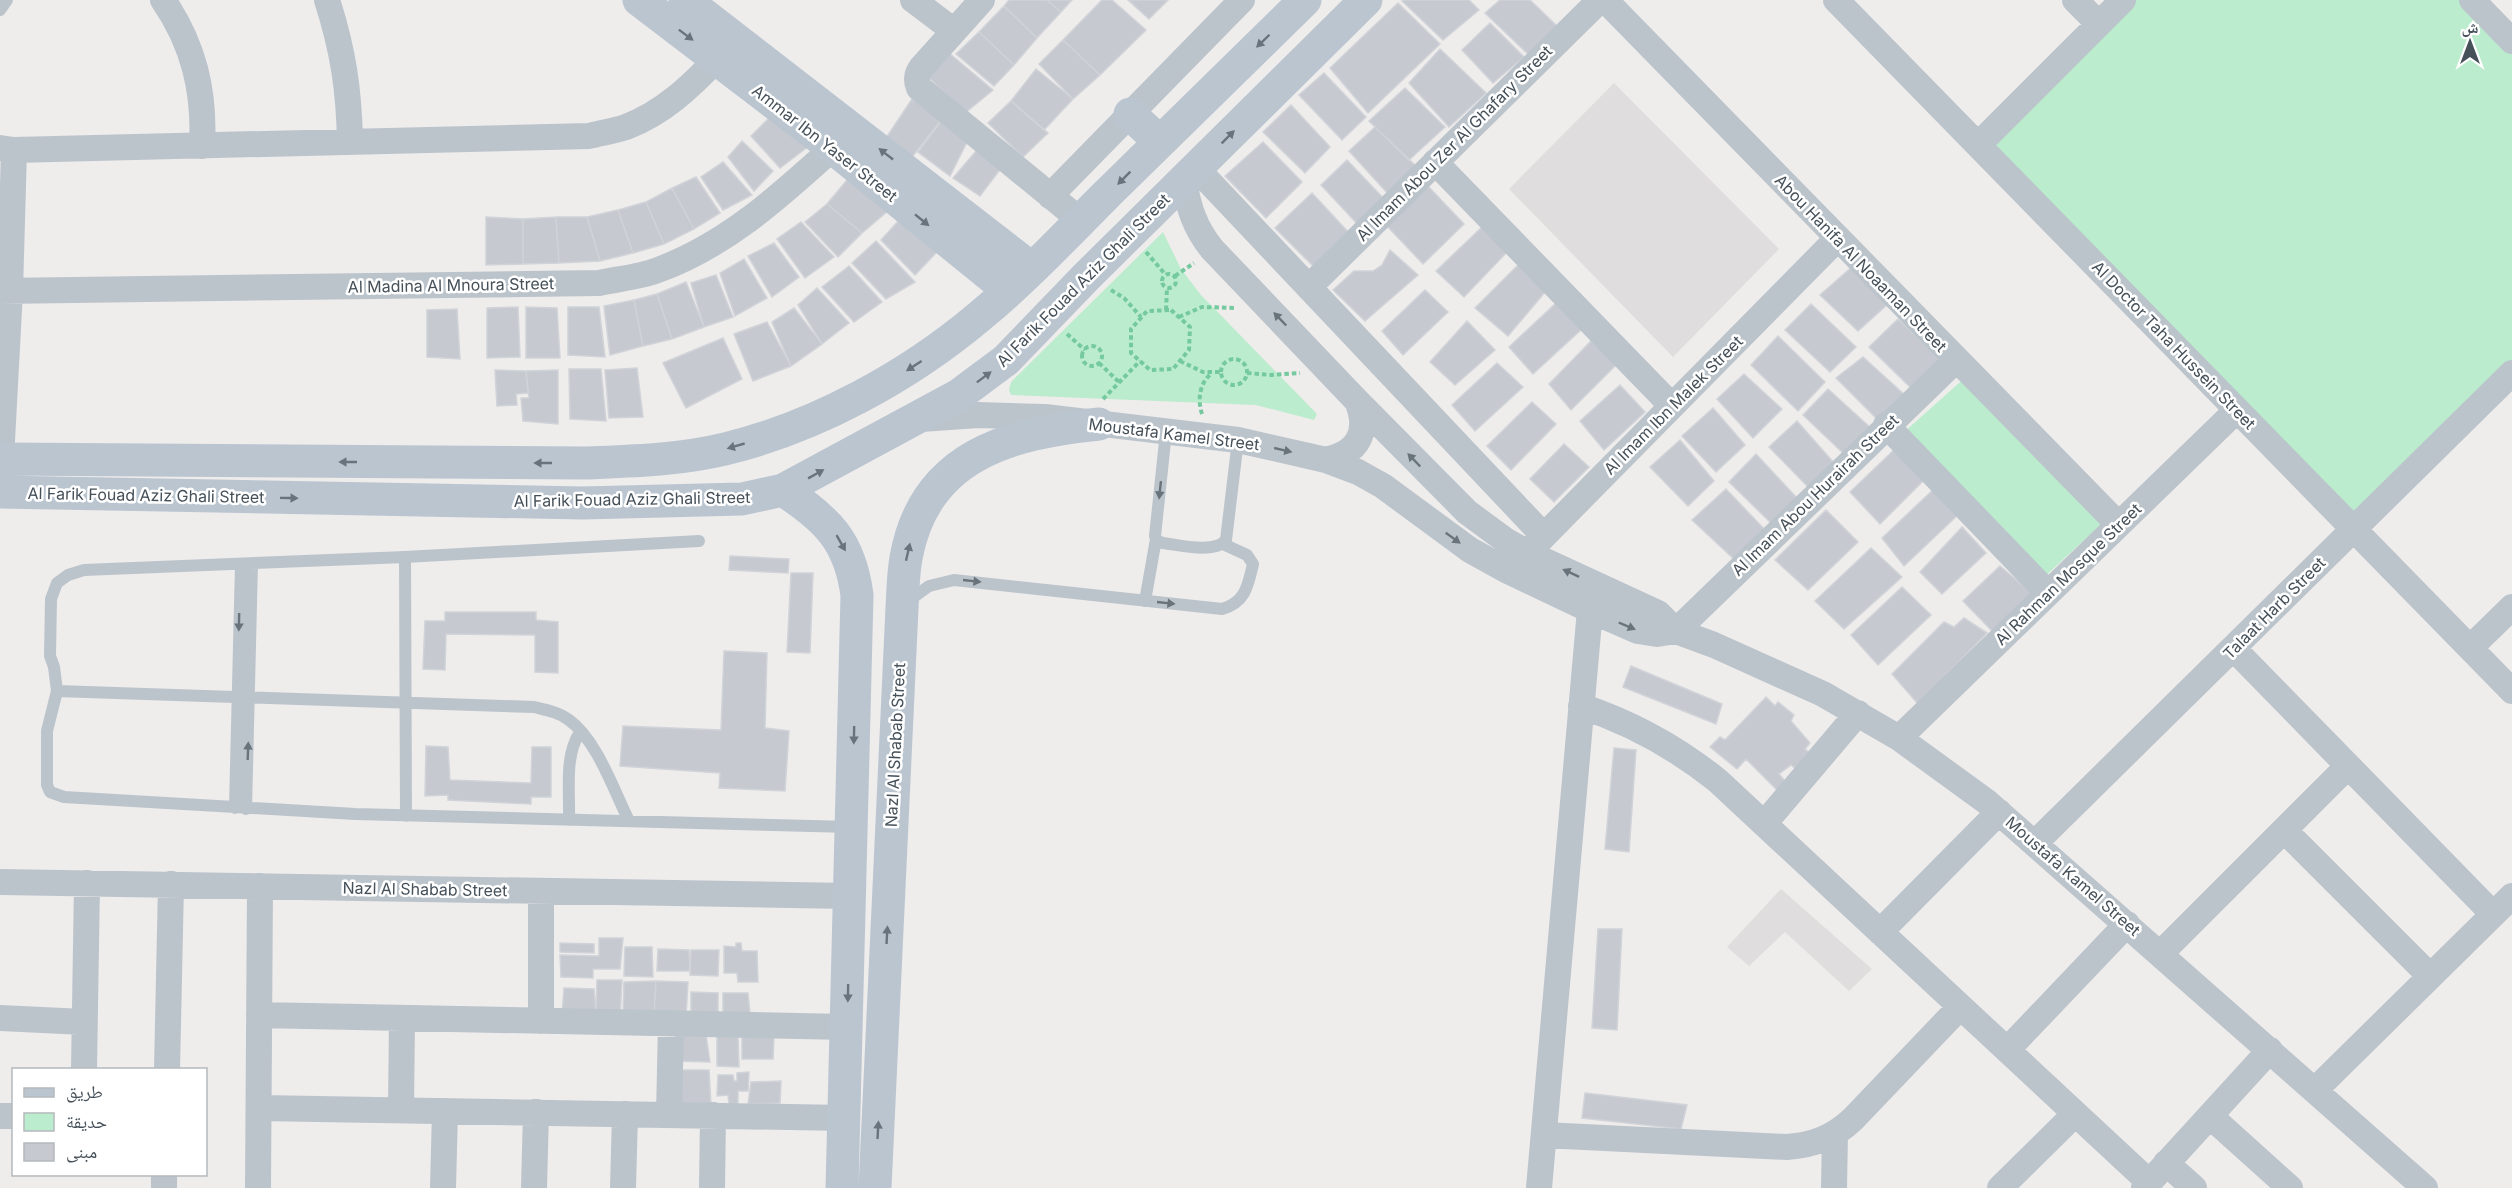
<svg xmlns="http://www.w3.org/2000/svg" width="2512" height="1188" font-family="Inter,'Noto Naskh Arabic',sans-serif">
  <style>
    .education { fill: #e0ddde }
    .green { fill: #bbeccd }
    .building { fill: #c6c9cf; stroke: #d0d3d8; stroke-width: 1.5 }
    .lines { fill: none; stroke-linecap: round; stroke-linejoin: round }
    .path { stroke: #75c99e; stroke-width: 4; stroke-dasharray: 4.5 3; stroke-linecap: butt }
    .lane { stroke: #bbc4cb; stroke-width: 12 }
    .street { stroke: #bbc4cb; stroke-width: 26 }
    .secondary { stroke: #bac5d0; stroke-width: 33 }
    .oneway { fill: #68737d }
    .oneway2 { fill: #68737b }
    .labels { text-anchor: middle; stroke-width: 5; stroke-linejoin: round; paint-order: stroke }
    .street-label { font-size: 16px; fill: #455059; stroke: #fff }
  </style>
  <rect width="100%" height="100%" fill="#efecec"/>
  <!-- education -->
  <path class="education" d="M1614 83 1779 249 1673 357 1509 189Z
    M1781 889 1872 969 1849 991 1785 932 1749 966 1727 947Z"/>
  <!-- green -->
  <path class="green" d="M2124 0H2472L2512 41V373L2354 529 1978 145Z
    M1163 232 1181 269 1201 295 1317 414 1314 420 1256 405 1011 395 1009 390 1011 382Z
    M1968 375 2107 519 2042 579 1903 433Z"/>
  <!-- building -->
  <path class="building" d="M1009 0H1047L1061 12 1037 38 1004 6Z
    M1047 0H1072L1061 12Z
    M1102 0H1112L1146 30 1100 75 1063 40Z
    M1128 0H1168L1149 19Z
    M1404 0H1469L1479 10 1443 40 1402 1Z
    M1500 0H1530L1559 28 1528 54 1485 13Z
    M1398 3 1440 44 1368 113 1330 68Z
    M1004 6 1037 38 1014 65 979 32Z
    M1490 23 1524 57 1493 83 1462 50Z
    M979 32 1014 65 994 86 956 54Z
    M1063 40 1100 75 1073 99 1039 64Z
    M1440 49 1486 93 1449 127 1409 83Z
    M949 53 993 90 965 113 927 76Z
    M1036 69 1073 99 1044 130 1011 101Z
    M1324 73 1366 117 1342 140 1299 95Z
    M1405 88 1445 127 1409 160 1369 121Z
    M912 99 943 118 912 157 886 138Z
    M1011 101 1048 133 1023 157 988 123Z
    M1291 105 1330 147 1305 173 1263 132Z
    M772 115 809 146 780 168 751 136Z
    M945 116 970 136 950 176 918 152Z
    M1375 127 1419 169 1390 196 1349 151Z
    M742 141 773 171 754 191 728 157Z
    M1263 142 1302 182 1266 218 1225 176Z
    M982 144 1005 163 980 196 953 178Z
    M1347 160 1388 203 1362 229 1321 185Z
    M723 162 752 195 723 210 701 177Z
    M696 177 720 213 694 229 672 188Z
    M847 180 889 210 862 233 827 204Z
    M1426 184 1464 224 1423 264 1387 226Z
    M672 188 694 229 664 244 646 202Z
    M1312 193 1352 236 1318 271 1275 228Z
    M646 202 664 244 633 253 618 210Z
    M827 204 862 233 838 257 805 222Z
    M618 210 633 253 600 261 587 217Z
    M486 217 523 219V264L486 265Z
    M556 217H587L600 261 559 263Z
    M556 217 559 263 523 264V219Z
    M902 217 939 241 936 253 915 275 881 240Z
    M801 222 834 257 805 278 777 239Z
    M1482 227 1507 252 1464 297 1436 271Z
    M876 241 915 282 886 299 852 263Z
    M774 243 799 277 772 297 748 256Z
    M1390 250 1418 275 1365 321 1333 290 1354 271H1373L1382 265Z
    M744 259 767 298 735 316 720 273Z
    M1520 263 1546 291 1508 336 1475 308Z
    M849 266 882 302 854 322 822 287Z
    M1853 266 1889 303 1858 331 1820 295Z
    M716 275 733 317 704 327 691 283Z
    M686 282 704 327 672 339 657 294Z
    M817 288 849 323 822 344 798 305Z
    M1425 290 1448 312 1403 355 1382 331Z
    M657 294 672 339 643 346 634 300Z
    M634 300 643 346 610 355 604 306Z
    M1556 303 1583 328 1533 374 1509 347Z
    M1811 304 1856 347 1830 372 1785 330Z
    M518 307 520 357 487 358V308Z
    M526 307 557 308 560 358H526Z
    M568 307H599L605 357 568 355Z
    M794 308 822 344 791 366 772 322Z
    M457 309 460 359 427 357V310Z
    M1898 319 1943 361 1912 389 1869 347Z
    M1467 321 1495 350 1455 385 1430 362Z
    M767 322 791 366 753 381 734 334Z
    M1778 336 1825 382 1798 411 1751 365Z
    M723 338 742 379 686 408 663 363Z
    M1591 341 1617 364 1571 410 1549 384Z
    M1863 357 1907 397 1877 419 1836 378Z
    M1497 363 1523 387 1475 431 1452 405Z
    M637 368 643 417 609 418 605 370Z
    M569 369H601L606 421 570 419Z
    M495 370 526 371 528 393 516 394 517 405 497 406Z
    M558 370V424L523 421 521 398H529L526 371Z
    M1744 374 1782 409 1753 438 1717 399Z
    M1620 385 1645 412 1604 450 1580 421Z
    M1828 389 1873 430 1844 454 1803 415Z
    M1532 402 1556 424 1511 470 1487 446Z
    M1713 408 1745 445 1716 472 1682 436Z
    M1797 421 1834 463 1810 489 1769 447Z
    M1680 440 1714 481 1688 506 1650 467Z
    M1564 444 1589 467 1554 502 1530 479Z
    M1897 447 1927 477 1880 524 1850 492Z
    M1756 454 1797 498 1771 523 1729 482Z
    M1936 487 1960 513 1904 566 1882 538Z
    M1726 489 1767 532 1736 561 1692 520Z
    M1826 510 1858 542 1808 590 1775 560Z
    M1962 527 1986 553 1942 594 1920 572Z
    M1871 548 1902 577 1844 629 1815 601Z
    M730 556 789 559 788 573 729 570Z
    M2000 566 2033 594 1992 631 1963 601Z
    M791 573H813L810 653 787 652Z
    M1902 587 1931 615 1878 665 1851 635Z
    M445 612H536V620L558 622V673L535 672V635L446 634 445 670 423 669 425 621H445Z
    M1964 618 1987 633 1918 704 1892 674 1944 622 1954 627Z
    M724 651 767 653 765 728 789 731 785 791 719 788 720 773 620 766 623 726 721 730Z
    M1631 666 1722 704 1716 724 1623 687Z
    M1766 697 1775 706 1778 702 1794 715 1791 721 1810 743 1805 749 1809 752 1804 757 1806 759 1797 770 1791 765 1779 774 1789 786 1781 794 1746 759 1737 769 1710 747 1720 737 1725 740Z
    M426 746 448 747 450 780 531 783 532 747H551V797H531V804L448 800V795L425 796Z
    M1614 748 1636 750 1629 852 1605 849Z
    M1598 929H1622L1617 1030 1592 1028Z
    M599 938H623L620 969H593V978L561 977 560 955 599 956Z
    M560 943 594 944V953L560 952Z
    M736 943H741L742 951H757L758 982H738L737 973H724V946L736 947Z
    M625 947H652L653 977 624 976Z
    M658 949 689 950 690 971H657Z
    M691 950H719L718 976 690 975Z
    M597 980H622L620 1016 596 1015Z
    M656 981 688 982 686 1016 654 1015Z
    M656 981 654 1015H623L624 982Z
    M564 988 594 989 596 1015 562 1014Z
    M691 992 718 993V1016L691 1015Z
    M723 993H748L750 1013 723 1015Z
    M676 1034 706 1035 710 1062 674 1061Z
    M717 1035H738L739 1067 717 1066Z
    M742 1036 774 1037 773 1059H742Z
    M680 1070H709L711 1105H680Z
    M749 1072 748 1091H738V1104H729L728 1095 717 1096 718 1075H733L734 1081H737V1073Z
    M781 1081 780 1103 748 1104 751 1082Z
    M1585 1093 1687 1105 1681 1129 1582 1118Z"/>
  <g class="lines">
    <!-- path -->
    <path class="path" d="M1146 252 1165 274
      M1162 281a7 7 0 1 1 14 0a7 7 0 1 1-14 0Z
      M1175 276 1194 263
      M1111 290 1124 298 1141 317
      M1166 310 1167 288
      M1171 310 1190 327 1189 350 1173 369 1150 370 1131 353V329L1147 311Z
      M1179 317 1202 307 1236 308
      M1067 334 1085 350
      M1082 356a10 10 0 1 1 20 0a10 10 0 1 1-20 0Z
      M1221 372a13 13 0 1 1 26 0a13 13 0 1 1-26 0Z
      M1180 361 1203 372H1220
      M1099 363 1120 383
      M1247 373 1271 375 1300 373
      M1103 399 1140 361
      M1202 414C1197 399 1200 382 1212 373"/>
    <!-- lane -->
    <path class="lane" d="M0 10 7 0
      M1166 432 1155 536 1157 541 1163 543C1179 545 1215 554 1226 540L1238 440
      M699 541 405 557 84 570 68 575 57 583 51 599 50 656 54 667 57 691 47 731V785L50 792 64 797 355 814 851 827
      M405 557 406 816
      M1145 601 1156 539
      M907 602 929 586 954 580 1222 609C1246 602 1248 585 1253 564L1247 555 1223 544
      M57 691 534 707C546 710 559 712 569 720 597 740 614 791 629 821
      M235 808 241 564
      M246 809 252 563
      M569 820C570 791 564 756 580 732"/>
    <!-- street -->
    <path class="street" d="M163 0C194 45 205 92 202 146
      M327 0C343 50 349 89 350 142
      M913 0 954 31
      M982 0 921 68C916 75 916 81 919 88L1080 220
      M1605 0 2118 524
      M1836 0 2512 691
      M2075 0 2099 24
      M2472 0 2512 41
      M1978 145 2123 0
      M0 148 14 150 589 136C601 133 614 131 626 127 663 113 690 87 717 59
      M1435 162 1672 406
      M1196 168 1544 536
      M1184 180C1188 207 1195 228 1212 249L1357 401 1467 512 1505 540 1528 553 1658 613 1676 631
      M1050 196 1242 0
      M1309 287 1600 0
      M0 291 599 283C618 279 640 277 658 270 732 243 787 189 845 137
      M921 419 978 415 1045 417 1238 440 1326 460 1358 472 1383 486 1470 550 1508 571 1590 610 1638 631 1657 634 1676 631 1714 645 1823 694 1899 738 1987 802 2425 1188
      M1886 425 2048 593
      M1 459 10 291 14 150
      M1326 460C1358 453 1370 432 1357 401
      M1532 548 1837 239
      M1676 631 1956 360
      M2233 648 2493 914
      M2470 648 2512 607
      M1581 706C1632 723 1676 747 1718 781L2149 1182
      M1899 738 2237 410
      M1764 824 1858 713
      M2284 830 2430 976
      M2035 843 2512 373
      M0 882 850 896
      M541 891V1021
      M1880 932 1999 812
      M2161 953 2348 766
      M259 1015 847 1027
      M0 1018 84 1022
      M2007 1050 2127 924
      M84 1070 87 883
      M167 1070 171 884
      M2315 1090 2512 896
      M259 1108 844 1118
      M401 1110 402 1018
      M669 1115 671 1023
      M0 1116H14
      M2210 1116 2290 1188
      M1544 1135 1787 1147C1814 1145 1834 1137 1853 1119L1960 1007
      M2166 1163 2194 1188
      M164 1188V1174
      M258 1188 260 886
      M443 1188 445 1111
      M534 1188 536 1112
      M623 1188 625 1114
      M712 1188 713 1115
      M1539 1188 1590 610
      M1834 1188 1835 1134
      M2000 1188 2075 1114
      M2144 1188 2270 1050"/>
    <!-- secondary -->
    <path class="secondary" d="M639 0 833 148 1008 290
      M685 0 1031 268
      M1130 114 1160 142
      M0 459 586 463C633 461 679 460 725 449 816 427 909 376 980 316 1025 279 1066 235 1107 194 1173 129 1239 64 1305 0
      M783 490C827 519 850 541 857 595L842 1188
      M0 492 583 503 742 499 783 490 959 395 1006 360 1086 277 1366 0
      M875 1188 902 608C903 591 903 574 906 558 924 455 1010 433 1099 424"/>
  </g>
  <!-- one-way arrows -->
  <defs><path id="oneway-solid" d="M-6-.8H1V-3.2L6.5 0L1 3.2V.8H-6Z" transform="scale(1.5)"/></defs>
  <g class="oneway">
    <use href="#oneway-solid" transform="translate(686 35) rotate(37)"/>
    <use href="#oneway-solid" transform="translate(1263 41) rotate(136)"/>
    <use href="#oneway-solid" transform="translate(1228 137) rotate(-45)"/>
    <use href="#oneway-solid" transform="translate(886 154) rotate(-142)"/>
    <use href="#oneway-solid" transform="translate(1124 178) rotate(135)"/>
    <use href="#oneway-solid" transform="translate(922 220) rotate(39)"/>
    <use href="#oneway-solid" transform="translate(914 366) rotate(147)"/>
    <use href="#oneway-solid" transform="translate(984 377) rotate(-37)"/>
    <use href="#oneway-solid" transform="translate(736 446) rotate(164)"/>
    <use href="#oneway-solid" transform="translate(348 462) rotate(-180)"/>
    <use href="#oneway-solid" transform="translate(543 463) rotate(-180)"/>
    <use href="#oneway-solid" transform="translate(816 474) rotate(-29)"/>
    <use href="#oneway-solid" transform="translate(289 498) rotate(1)"/>
    <use href="#oneway-solid" transform="translate(841 543) rotate(60)"/>
    <use href="#oneway-solid" transform="translate(908 552) rotate(-77)"/>
    <use href="#oneway-solid" transform="translate(854 735) rotate(91)"/>
    <use href="#oneway-solid" transform="translate(887 935) rotate(-87)"/>
    <use href="#oneway-solid" transform="translate(848 993) rotate(91)"/>
    <use href="#oneway-solid" transform="translate(878 1130) rotate(-87)"/>
  </g>
  <g class="oneway2">
    <use href="#oneway-solid" transform="translate(1280 319) rotate(-134)"/>
    <use href="#oneway-solid" transform="translate(1283 450) rotate(13)"/>
    <use href="#oneway-solid" transform="translate(1414 460) rotate(-134)"/>
    <use href="#oneway-solid" transform="translate(1160 490) rotate(96)"/>
    <use href="#oneway-solid" transform="translate(1453 538) rotate(36)"/>
    <use href="#oneway-solid" transform="translate(1571 573) rotate(-155)"/>
    <use href="#oneway-solid" transform="translate(972 581) rotate(6)"/>
    <use href="#oneway-solid" transform="translate(1166 603) rotate(6)"/>
    <use href="#oneway-solid" transform="translate(239 622) rotate(91)"/>
    <use href="#oneway-solid" transform="translate(1627 626) rotate(23)"/>
    <use href="#oneway-solid" transform="translate(248 751) rotate(-88)"/>
  </g>
  <g class="labels">
    <!-- street labels -->
    <g class="street-label">
      <text transform="translate(825 143) rotate(38)" y="6">Ammar Ibn Yaser Street</text>
      <text transform="translate(1454 143) rotate(-45)" y="6">Al Imam Abou Zer Al Ghafary Street</text>
      <text transform="translate(1861 263) rotate(46)" y="6">Abou Hanifa Al Noaaman Street</text>
      <text transform="translate(1083 280) rotate(-45)" y="6">Al Farik Fouad Aziz Ghali Street</text>
      <text transform="translate(451 285) rotate(-1)" y="6">Al Madina Al Mnoura Street</text>
      <text transform="translate(2174 345) rotate(46)" y="6">Al Doctor Taha Hussein Street</text>
      <text transform="translate(1673 405) rotate(-45)" y="6">Al Imam Ibn Malek Street</text>
      <text transform="translate(1174 434) rotate(7)" y="6">Moustafa Kamel Street</text>
      <text transform="translate(146 495) rotate(1)" y="6">Al Farik Fouad Aziz Ghali Street</text>
      <text transform="translate(1815 495) rotate(-44)" y="6">Al Imam Abou Hurairah Street</text>
      <text transform="translate(632 499) rotate(-1)" y="6">Al Farik Fouad Aziz Ghali Street</text>
      <text transform="translate(2068 574) rotate(-44)" y="6">Al Rahman Mosque Street</text>
      <text transform="translate(2274 608) rotate(-45)" y="6">Talaat Harb Street</text>
      <text transform="translate(895 745) rotate(-87)" y="6">Nazl Al Shabab Street</text>
      <text transform="translate(2073 876) rotate(41)" y="6">Moustafa Kamel Street</text>
      <text transform="translate(425 889) rotate(1)" y="6">Nazl Al Shabab Street</text>
    </g>
  </g>
  <!-- legend -->
  <rect x="12" y="1068" width="195" height="108" fill="#ffffff" stroke="#b5b9bd" stroke-width="1.5"/>
  <rect x="24" y="1088" width="30" height="9" fill="#bac5d0" stroke="#b5b9bd" stroke-width="1.5"/>
  <text x="66" y="1098" font-size="18" fill="#455059">طريق</text>
  <rect x="24" y="1113" width="30" height="18" fill="#bbeccd" stroke="#b5b9bd" stroke-width="1.5"/>
  <text x="66" y="1128" font-size="18" fill="#455059">حديقة</text>
  <rect x="24" y="1143" width="30" height="18" fill="#c6c9cf" stroke="#b5b9bd" stroke-width="1.5"/>
  <text x="66" y="1158" font-size="18" fill="#455059">مبنى</text>
  <!-- north arrow -->
  <g transform="translate(2470 42)" stroke="#ffffff" stroke-width="4.5" paint-order="stroke">
  <path d="M0-4.5L10 22L0 15L-10 22Z" fill="#455059"/>
  <text y="-9" font-size="16" font-weight="bold" text-anchor="middle" fill="#455059">ش</text>
  </g>
</svg>
